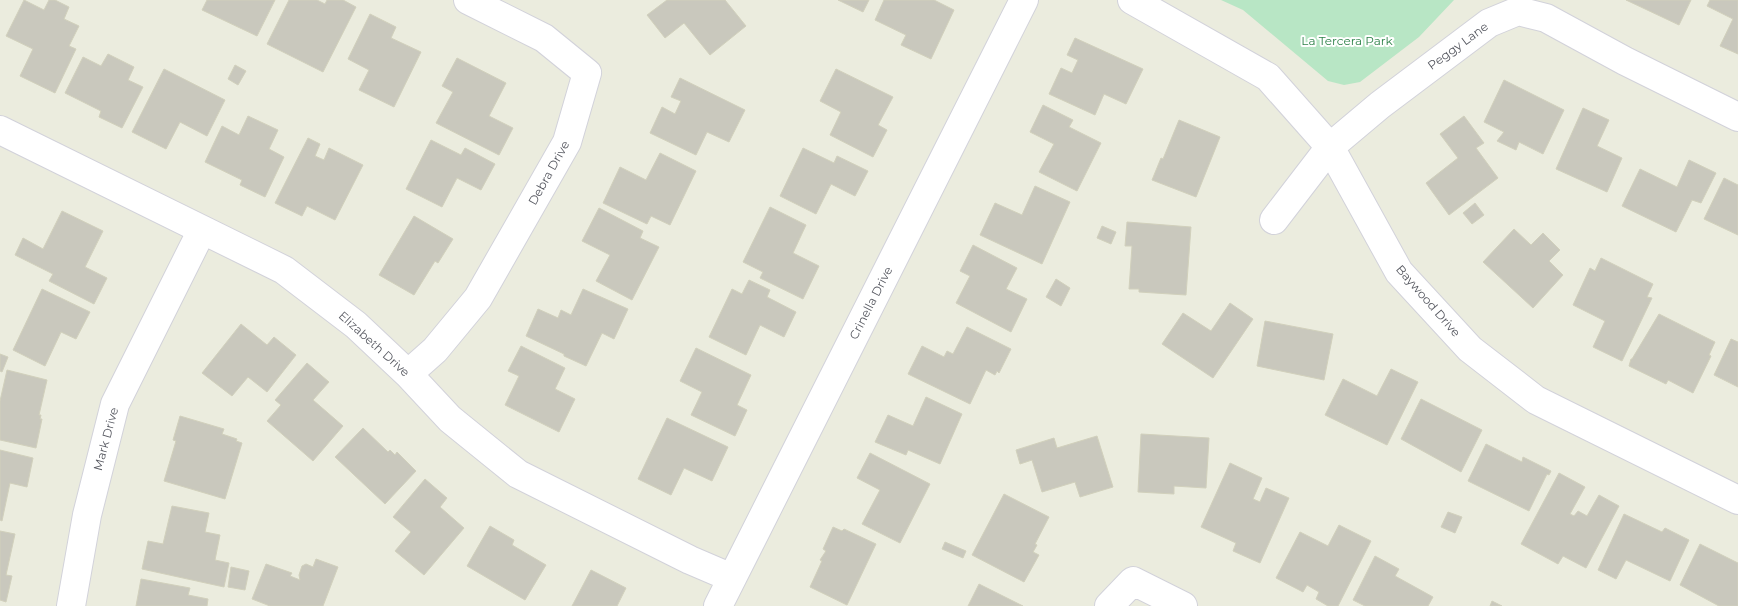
<svg xmlns="http://www.w3.org/2000/svg" width="1738" height="606" font-family="Montserrat,sans-serif">
  <style>
    .green { fill: #b8e6c5 }
    .building { fill: #c9c8bd; stroke: #d1d0bc }
    .lines { fill: none; stroke-linecap: round; stroke-linejoin: round }
    .minor-casing { stroke: #d2d2da; stroke-width: 30 }
    .minor { stroke: #fff; stroke-width: 28 }
    .labels { text-anchor: middle; stroke-width: 4; stroke-linejoin: round; paint-order: stroke }
    .park-label { font-size: 12px; fill: #2e8249; stroke: #fff }
    .street-label { font-size: 12px; fill: #575961; stroke: #fff }
  </style>
  <rect width="100%" height="100%" fill="#ebecde"/>
  <!-- green -->
  <path class="green" d="M1221 0H1454L1419 37 1360 82 1344 85 1328 81 1243 10Z"/>
  <!-- building -->
  <path class="building" d="M24 0 44 10 49 0H55L69 7 64 19 79 26 69 46 76 49 55 93 20 76 33 49 6 36Z
    M207 0H275L257 36 202 10Z
    M289 0H317L325 4 327 0H343L356 7 323 72 267 44Z
    M667 0H725L746 26 710 55 684 23 665 38 647 15Z
    M838 0H869L863 12Z
    M884 0H934L954 10 931 59 901 45 906 35 875 20Z
    M1626 0H1691L1679 25Z
    M1710 0H1738V54L1720 46 1733 19 1707 6Z
    M370 14 396 27 391 38 421 52 394 107 359 90 369 70 348 59Z
    M1075 38 1143 69 1126 104 1104 94 1095 115 1049 94 1061 68 1072 73 1078 60 1067 55Z
    M108 54 134 67 128 80 143 87 122 128 99 117 101 111 65 93 83 57 101 66Z
    M457 58 506 83 489 116 513 128 499 155 436 123 453 92 442 86Z
    M235 65 246 71 238 85 228 79Z
    M164 69 225 100 207 136 180 122 166 149 132 132Z
    M836 69 893 97 878 125 887 130 873 157 830 135 841 112 820 101Z
    M680 78 745 110 729 142 707 132 696 155 650 133 662 107 675 114 681 101 671 97Z
    M1504 80 1564 110 1543 154 1519 142 1516 150 1497 141 1504 132 1484 122Z
    M1043 105 1073 120 1069 127 1101 143 1077 191 1039 172 1054 144 1030 132Z
    M1583 108 1609 120 1597 146 1622 158 1607 192 1556 169Z
    M248 116 278 130 269 149 284 157 265 197 240 185 242 180 205 162 222 126 239 135Z
    M1464 116 1484 143 1476 148 1498 178 1449 215 1426 183 1458 158 1440 134Z
    M1179 120 1220 137 1196 197 1152 180 1161 158 1163 159Z
    M308 138 320 144 315 156 324 160 329 148 363 165 335 220 307 206 302 216 275 203Z
    M431 140 461 155 465 148 495 164 481 190 457 178 442 207 406 189Z
    M803 148 834 163 837 156 868 171 855 196 831 184 816 214 780 196Z
    M660 153 696 171 670 225 651 216 647 224 603 203 620 167 646 180Z
    M1689 160 1716 173 1701 203 1692 200 1676 232 1622 206 1640 169 1677 187Z
    M1724 178 1738 185V235L1704 219Z
    M1035 186 1070 202 1042 264 980 235 995 203 1022 215Z
    M1475 203 1484 215 1472 224 1463 213Z
    M770 207 806 225 793 253 819 266 803 299 760 278 763 272 743 262Z
    M599 208 643 231 640 238 659 247 632 300 596 281 610 255 582 241Z
    M62 211 103 231 85 267 107 278 94 304 49 281 53 274 15 255 23 238 43 249Z
    M414 216 453 239 438 263 435 261 414 295 379 275Z
    M1127 222 1191 227 1186 295 1139 292V289H1129L1132 246H1125Z
    M1102 226 1116 232 1111 244 1097 238Z
    M1514 229 1531 245 1543 233 1560 250 1549 261 1563 275 1533 308 1483 262Z
    M973 245 1017 268 1006 289 1027 299 1011 332 956 303 970 276 960 271Z
    M1601 258 1653 284 1647 297 1652 298 1622 361 1593 347 1605 321 1573 305 1590 268 1595 271Z
    M1056 279 1070 288 1061 306 1046 297Z
    M749 280 770 290 767 297 796 312 784 337 760 325 746 355 709 337 732 289 742 294Z
    M42 289 90 312 76 339 61 332 45 366 13 350Z
    M583 289 628 309 614 339 602 333 586 366 564 356V354L526 336 538 309 558 318 561 310 571 315Z
    M1230 303 1253 319 1213 378 1162 344 1183 313 1211 331Z
    M1659 314 1715 342 1709 355 1711 356 1693 393 1668 380 1666 384 1629 366 1631 359H1632Z
    M1265 321 1333 334 1324 380 1257 366Z
    M241 324 267 345 274 337 296 355 267 392 248 377 232 396 202 373Z
    M967 327 1011 349 999 373 997 371 995 375 986 370 970 404 908 374 922 346 944 357 947 351 953 354Z
    M1731 339 1738 342V387L1714 375Z
    M521 346 565 368 555 389 575 399 559 432 505 405 519 376 508 371Z
    M696 348 751 375 737 405 747 410 735 436 691 415 702 392 680 381Z
    M0 354 8 357 2 372 0 371Z
    M307 363 329 382 313 400 343 426 313 461 267 421 281 405 275 400Z
    M1391 369 1418 382 1387 445 1325 415 1343 379 1377 396Z
    M7 370 47 380 39 415H41L40 419H42L36 448 0 440V401Z
    M926 397 962 414 940 464 908 450 906 455 875 442 888 415 913 426Z
    M1421 399 1482 430 1461 472 1401 439Z
    M180 416 224 429 222 434 237 439 236 441 242 443 225 499 164 481 176 441 173 440Z
    M667 418 728 447 712 481 684 468 671 495 638 479Z
    M363 428 388 452 390 450 395 455 397 452 416 471 385 504 335 457Z
    M1141 434 1209 438 1206 488 1174 486V494L1138 492Z
    M1097 436 1113 487 1080 497 1075 482 1042 492 1032 460 1020 464 1016 450 1054 438 1057 448Z
    M1486 444 1522 462 1523 457 1551 471 1549 475 1547 474 1529 511 1468 481Z
    M0 450 33 458 27 487 10 483 2 521 0 520Z
    M870 453 930 484 900 543 862 524 880 490 857 478Z
    M1230 463 1262 478 1253 499 1260 502 1266 488 1289 498 1260 563 1233 551 1236 543 1201 527Z
    M1559 473 1585 487 1570 514 1574 516 1578 511 1587 516 1599 495 1619 506 1586 568 1563 556 1558 564 1521 544Z
    M425 479 447 498 440 507 464 528 424 575 395 551 411 532 393 517Z
    M1004 494 1049 517 1035 544 1037 545 1033 552 1039 555 1024 582 972 555Z
    M172 506 209 513 205 532 220 535 215 560 229 563 224 587 142 569 148 541 163 544Z
    M1448 512 1462 517 1455 533 1441 527Z
    M1624 514 1662 532 1665 528 1689 540 1670 581 1626 560 1616 579 1598 570Z
    M1339 525 1371 541 1338 606H1328L1316 599 1319 592 1307 585 1303 592 1276 578 1300 532 1328 546Z
    M490 526 514 540 512 545 546 565 525 600 467 566Z
    M833 527 842 531 844 529 876 544 847 605 810 587 822 561 820 560 826 551 823 549Z
    M0 531 15 534 6 575 12 576 6 602 0 600Z
    M945 542 966 551 963 558 942 549Z
    M1700 544 1738 563V606H1719L1680 585Z
    M1375 556 1399 569 1395 576 1433 597 1428 606H1365L1353 600Z
    M316 559 338 567 323 606H270L252 599 266 564 292 573 290 576 300 580 299 575 302 566 306 564 313 567Z
    M231 567 249 571 245 590 228 587Z
    M591 570 626 588 617 606H572Z
    M141 579 190 588 188 595 208 599 207 606H136Z
    M979 584 1023 606H968Z
    M1492 601 1502 606H1490Z"/>
  <g class="lines">
    <defs>
      <path id="minor" d="M1132 0 1268 77 1330 147 1399 272 1470 349 1536 400 1738 500
        M0 130 284 270 356 325 408 374 450 419 518 474 690 560 732 578
        M1274 220 1330 147 1380 105 1489 23 1518 11 1546 18 1625 61 1738 117
        M408 374 435 350 478 298 567 142 587 73 544 38 468 0
        M71 606 87 515 115 404 202 230
        M718 606 1024 0
        M1109 606 1133 581 1183 606"/>
    </defs>
    <!-- minor casing -->
    <use href="#minor" class="minor-casing"/>
    <!-- minor -->
    <use href="#minor" class="minor"/>
  </g>
  <g class="labels">
    <!-- park labels -->
    <g class="park-label">
      <text x="1347" y="45">La Tercera Park</text>
    </g>
    <!-- street labels -->
    <g class="street-label">
      <text transform="translate(1458 46) rotate(-36)" y="4">Peggy Lane</text>
      <text transform="translate(549 173) rotate(-61)" y="4">Debra Drive</text>
      <text transform="translate(1428 301) rotate(49)" y="4">Baywood Drive</text>
      <text transform="translate(871 303) rotate(-63)" y="4">Crinella Drive</text>
      <text transform="translate(374 344) rotate(42)" y="4">Elizabeth Drive</text>
      <text transform="translate(106 439) rotate(-75)" y="4">Mark Drive</text>
    </g>
  </g>
</svg>
